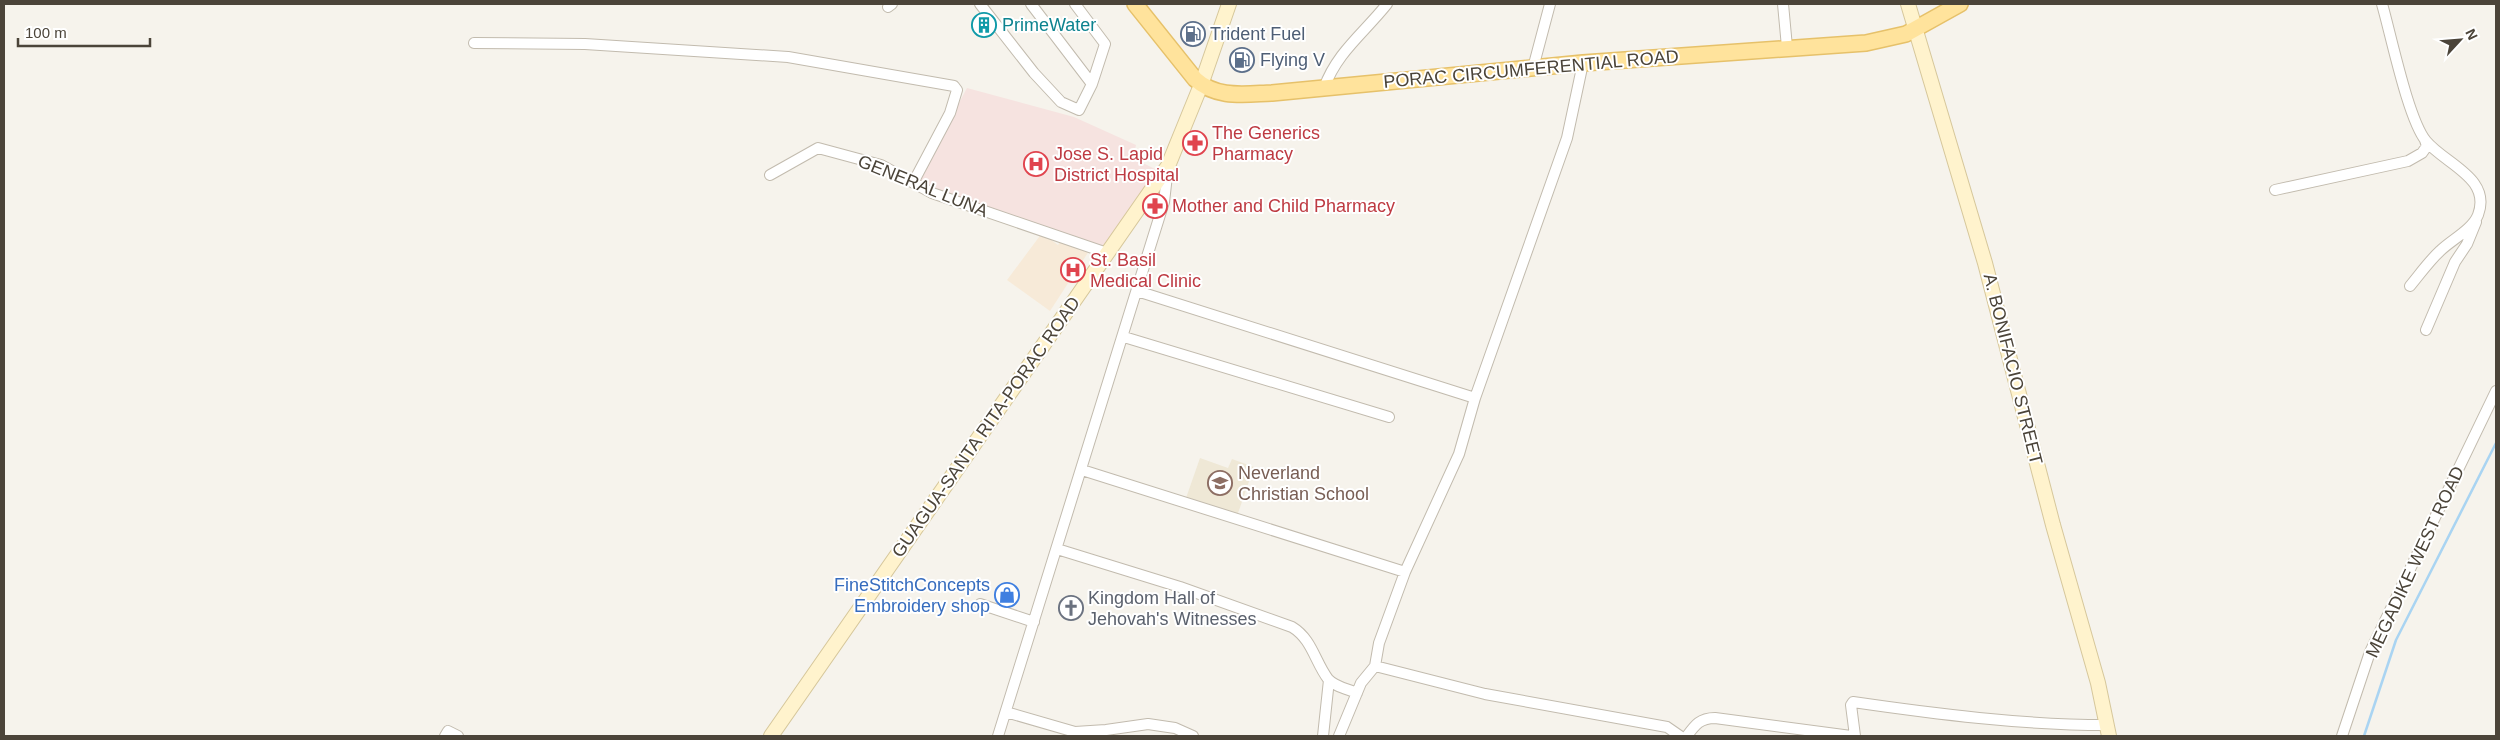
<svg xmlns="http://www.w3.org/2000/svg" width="2500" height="740" font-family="Arial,sans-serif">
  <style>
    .commercial { fill: #f7ead8 }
    .education { fill: #efe8d6 }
    .medical { fill: #f6e3e0 }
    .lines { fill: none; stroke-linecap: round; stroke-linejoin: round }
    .stream { stroke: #a9d4f2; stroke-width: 2.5 }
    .street-casing { stroke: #c2bbae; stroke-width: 12 }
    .secondary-casing { stroke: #d6c79b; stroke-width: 16 }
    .primary-casing { stroke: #e6c16a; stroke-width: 18 }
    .street { stroke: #fff; stroke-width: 10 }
    .secondary { stroke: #fff3cd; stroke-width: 14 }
    .primary { stroke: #ffe39c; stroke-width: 15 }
    .labels { text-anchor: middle; stroke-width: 4; stroke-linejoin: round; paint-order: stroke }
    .culture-label { font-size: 18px; fill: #0d838f; stroke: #fff; text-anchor: start }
    .service-label { font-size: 18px; fill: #4e5e75; stroke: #fff; text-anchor: start }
    .street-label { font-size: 18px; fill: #4b4439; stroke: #fff }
    .health-label { font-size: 18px; fill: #be3a42; stroke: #fff; text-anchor: start }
    .education-label { font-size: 18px; fill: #785e54; stroke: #fff; text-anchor: start }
    .shop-label { font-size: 18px; fill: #366cbe; stroke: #fff; text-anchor: end }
    .worship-label { font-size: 18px; fill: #5b616d; stroke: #fff; text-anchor: start }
  </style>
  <rect width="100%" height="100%" fill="#f6f3ec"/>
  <!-- commercial -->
  <path class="commercial" d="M1042 233 1058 245 1062 239 1089 251 1050 311 1007 280Z"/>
  <!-- education -->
  <path class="education" d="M1200 458 1228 468 1232 459 1254 467 1237 516 1186 498Z"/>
  <!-- medical -->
  <path class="medical" d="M967 88 1074 117 1136 145 1133 158 1159 171 1106 248 944 194 918 179Z"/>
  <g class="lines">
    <!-- stream -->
    <path class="stream" d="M2364 736 2396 640 2496 443"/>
    <defs>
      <path id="street" d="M980 4 1034 73 1061 102 1079 110 1092 84 1105 44 1075 4
        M1031 4 1092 84
        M1783 4 1787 47
        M2382 4C2391 35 2408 119 2426 141 2445 164 2492 178 2478 215 2472 230 2451 240 2440 251 2429 261 2420 274 2410 286
        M888 7 892 4
        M474 43 585 44 788 57 954 86 957 90 950 113 914 181
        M1533 68 1550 4
        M1324 88C1337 52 1364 33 1387 4
        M770 175 818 148 881 165 932 193 1107 253
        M2275 190 2408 161 2422 153 2427 146 2425 140
        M1137 291 1475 398
        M2426 330 2455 262 2467 244 2476 222
        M1124 337 1389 417
        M1082 470 1405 572 1459 454 1475 398 1567 138 1583 63
        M1057 549 1180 587 1292 627C1312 639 1315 662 1328 679 1335 687 1348 689 1357 693
        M980 604 1034 622
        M1375 666 1485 694 1667 727 1680 736
        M1006 712 1075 732 1106 730 1148 724 1175 728 1193 736
        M445 736 448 731 458 736
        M998 736 1164 202 1168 167
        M1323 736 1329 680
        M1339 736 1361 683 1375 666 1379 643 1405 572
        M1687 736C1695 725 1700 718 1715 718L1851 736
        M1855 736 1851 705 1853 702C1936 714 2022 725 2106 725
        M2342 736 2370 652 2496 391"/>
      <path id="secondary" d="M1908 4 1985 263 2053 525 2098 683 2109 736
        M771 736 1168 166 1201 85 1229 4"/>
      <path id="primary" d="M1135 4 1195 79C1217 99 1244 94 1272 93L1583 63 1866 43 1906 34 1960 4"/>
    </defs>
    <!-- street casing -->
    <use href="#street" class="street-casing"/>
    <!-- secondary casing -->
    <use href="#secondary" class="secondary-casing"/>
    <!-- primary casing -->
    <use href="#primary" class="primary-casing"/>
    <!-- street -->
    <use href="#street" class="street"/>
    <!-- secondary -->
    <use href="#secondary" class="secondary"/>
    <!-- primary -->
    <use href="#primary" class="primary"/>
  </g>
  <!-- icons -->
  <defs>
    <symbol id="building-ring" viewBox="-11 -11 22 22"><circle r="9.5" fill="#fff" stroke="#0f9aa8" stroke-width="1.5"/><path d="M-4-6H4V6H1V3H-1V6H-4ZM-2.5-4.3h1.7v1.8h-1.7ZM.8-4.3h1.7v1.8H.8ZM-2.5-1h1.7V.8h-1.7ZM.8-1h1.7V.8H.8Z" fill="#0f9aa8"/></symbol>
    <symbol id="fuel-ring" viewBox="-11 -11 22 22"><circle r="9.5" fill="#fff" stroke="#5c6f8a" stroke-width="1.5"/><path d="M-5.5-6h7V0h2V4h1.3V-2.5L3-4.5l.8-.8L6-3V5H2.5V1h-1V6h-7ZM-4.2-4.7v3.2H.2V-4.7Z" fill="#5c6f8a"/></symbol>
    <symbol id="pharmacy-ring" viewBox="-11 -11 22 22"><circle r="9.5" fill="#fff" stroke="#e0444e" stroke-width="1.5"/><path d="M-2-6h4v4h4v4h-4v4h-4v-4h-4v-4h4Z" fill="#e0444e"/></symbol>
    <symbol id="hospital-ring" viewBox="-11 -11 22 22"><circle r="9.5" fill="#fff" stroke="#e0444e" stroke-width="1.5"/><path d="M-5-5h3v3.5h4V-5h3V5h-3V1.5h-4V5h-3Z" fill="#e0444e"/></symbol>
    <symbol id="school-ring" viewBox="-11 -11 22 22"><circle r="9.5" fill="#fff" stroke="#8d6e63" stroke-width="1.5"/><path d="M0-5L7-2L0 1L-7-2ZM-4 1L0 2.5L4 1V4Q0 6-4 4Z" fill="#8d6e63"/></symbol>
    <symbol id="shop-ring" viewBox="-11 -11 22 22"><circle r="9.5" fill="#fff" stroke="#3f7fe0" stroke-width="1.5"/><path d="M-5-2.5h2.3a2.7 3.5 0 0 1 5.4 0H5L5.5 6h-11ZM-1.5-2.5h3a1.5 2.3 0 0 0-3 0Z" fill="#3f7fe0"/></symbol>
    <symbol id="church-ring" viewBox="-11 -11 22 22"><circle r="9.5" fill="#fff" stroke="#6b7280" stroke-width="1.5"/><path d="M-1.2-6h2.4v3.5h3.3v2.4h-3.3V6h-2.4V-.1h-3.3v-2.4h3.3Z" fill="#6b7280"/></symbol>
  </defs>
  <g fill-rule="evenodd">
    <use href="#building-ring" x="970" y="11" width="28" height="28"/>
    <use href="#fuel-ring" x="1179" y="20" width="28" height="28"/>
    <use href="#fuel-ring" x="1228" y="46" width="28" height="28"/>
    <use href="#pharmacy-ring" x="1181" y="129" width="28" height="28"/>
    <use href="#hospital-ring" x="1022" y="150" width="28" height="28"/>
    <use href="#pharmacy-ring" x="1141" y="192" width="28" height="28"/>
    <use href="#hospital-ring" x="1059" y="256" width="28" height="28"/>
    <use href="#school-ring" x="1206" y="469" width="28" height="28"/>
    <use href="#shop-ring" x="993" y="581" width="28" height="28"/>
    <use href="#church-ring" x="1057" y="594" width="28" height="28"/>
  </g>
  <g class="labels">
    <!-- culture labels -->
    <g class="culture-label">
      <text x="1002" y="31">PrimeWater</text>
    </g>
    <!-- service labels -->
    <g class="service-label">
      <text x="1210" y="40">Trident Fuel</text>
      <text x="1260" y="66">Flying V</text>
    </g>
    <!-- street labels -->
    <g class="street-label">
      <text transform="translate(1531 69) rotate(-5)" y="6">PORAC CIRCUMFERENTIAL ROAD</text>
      <text transform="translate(923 186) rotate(22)" y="6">GENERAL LUNA</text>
      <text transform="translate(2013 369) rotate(76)" y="6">A. BONIFACIO STREET</text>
      <text transform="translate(986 427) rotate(-55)" y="6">GUAGUA-SANTA RITA-PORAC ROAD</text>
      <text transform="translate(2415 562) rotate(-65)" y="6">MEGADIKE WEST ROAD</text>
    </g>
    <!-- health labels -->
    <g class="health-label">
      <text x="1212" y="139">The Generics<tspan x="1212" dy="21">Pharmacy</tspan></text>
      <text x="1054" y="160">Jose S. Lapid<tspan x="1054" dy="21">District Hospital</tspan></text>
      <text x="1172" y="212">Mother and Child Pharmacy</text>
      <text x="1090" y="266">St. Basil<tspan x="1090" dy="21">Medical Clinic</tspan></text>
    </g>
    <!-- education labels -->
    <g class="education-label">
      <text x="1238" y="479">Neverland<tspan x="1238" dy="21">Christian School</tspan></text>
    </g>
    <!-- shop labels -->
    <g class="shop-label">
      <text x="990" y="591">FineStitchConcepts<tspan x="990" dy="21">Embroidery shop</tspan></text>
    </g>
    <!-- worship labels -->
    <g class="worship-label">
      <text x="1088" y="604">Kingdom Hall of<tspan x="1088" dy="21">Jehovah's Witnesses</tspan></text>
    </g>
  </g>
  <!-- border -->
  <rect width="2500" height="740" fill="none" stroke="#4b4439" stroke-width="10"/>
  <!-- north arrow -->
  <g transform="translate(2460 40) rotate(64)" stroke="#ffffff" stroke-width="4" paint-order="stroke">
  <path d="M0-4L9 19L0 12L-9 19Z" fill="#4b4439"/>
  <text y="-8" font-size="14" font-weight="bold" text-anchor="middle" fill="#4b4439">N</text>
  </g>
  <!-- scale -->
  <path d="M18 38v8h132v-8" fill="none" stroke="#4b4439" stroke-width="2.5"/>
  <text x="25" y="38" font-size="15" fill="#4b4439" stroke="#ffffff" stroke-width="4" paint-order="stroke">100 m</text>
</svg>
